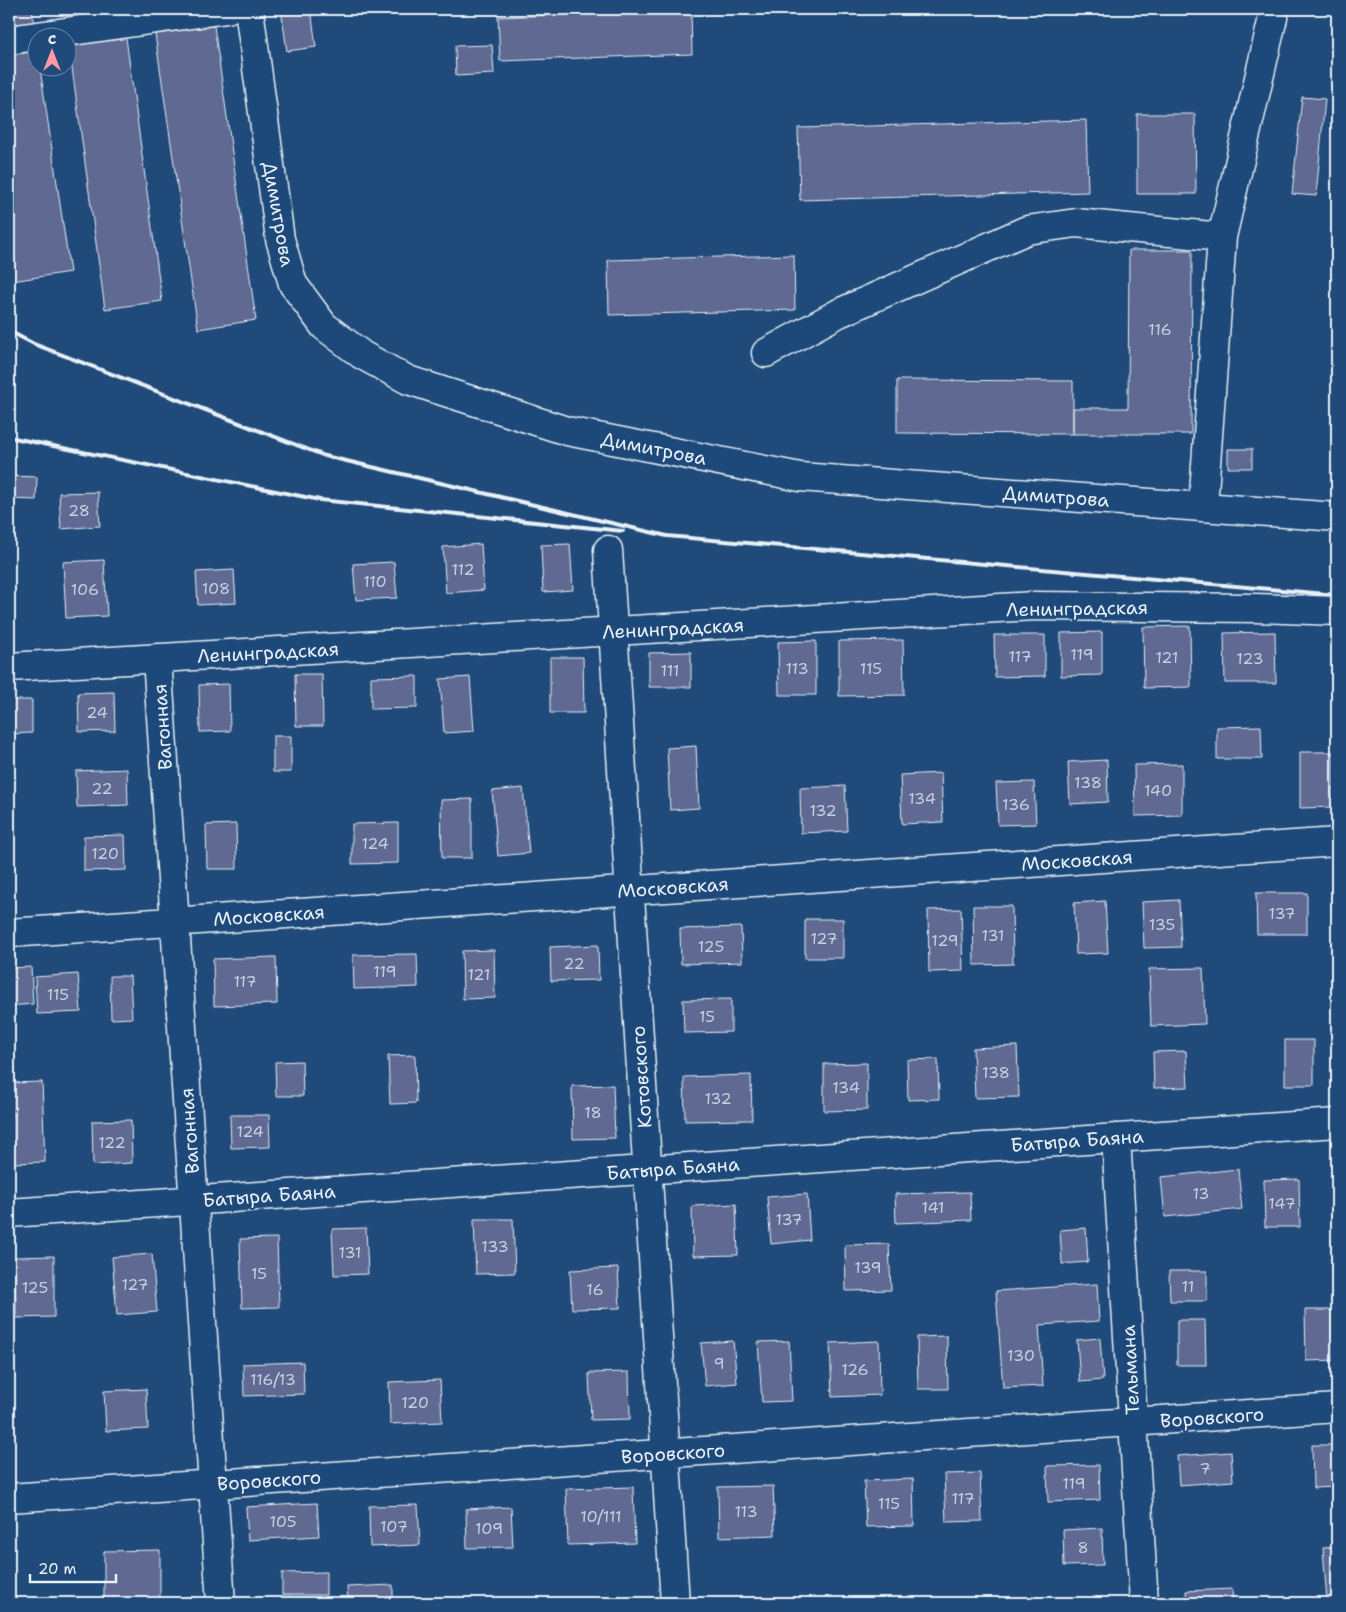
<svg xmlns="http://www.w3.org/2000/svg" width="1346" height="1612" font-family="'Shantell Sans',sans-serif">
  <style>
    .building { fill: #5f6992; stroke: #e8f1f8 }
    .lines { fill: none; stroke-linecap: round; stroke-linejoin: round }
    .minor-casing { stroke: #e8f1f8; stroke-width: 31 }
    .minor { stroke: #1f4a7a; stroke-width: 28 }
    .rail { stroke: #e8f1f8; stroke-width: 4 }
    .labels { text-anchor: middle; stroke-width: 4; stroke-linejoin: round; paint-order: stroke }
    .number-label { font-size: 16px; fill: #c6cfde }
    .street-label { font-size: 19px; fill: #e8f1f8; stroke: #1f4a7a }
  </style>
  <rect width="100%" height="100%" fill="#1f4a7a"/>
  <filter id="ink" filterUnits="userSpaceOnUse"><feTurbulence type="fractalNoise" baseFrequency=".02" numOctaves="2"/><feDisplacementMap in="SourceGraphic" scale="10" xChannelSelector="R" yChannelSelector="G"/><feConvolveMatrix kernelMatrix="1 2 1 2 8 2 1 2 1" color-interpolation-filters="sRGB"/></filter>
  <g filter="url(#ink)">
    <!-- building -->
    <path class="building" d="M9 9H32L34 23 9 26Z
      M65 9H122V10L66 18Z
      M281 9H311L316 47 287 51Z
      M691 10 692 54 500 61 498 17Z
      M214 26 256 320 198 329 155 34Z
      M126 38 162 301 105 309 69 46Z
      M492 45 494 74 456 76 455 46Z
      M38 51V68H40L70 272 12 281 9 260V55Z
      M1302 97 1325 99 1316 196 1292 194Z
      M1137 114H1195L1196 194H1137Z
      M1086 120 1088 192 800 200 798 128Z
      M1129 250H1192L1191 434H1073V408H1128Z
      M794 255 795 310 609 315 608 260Z
      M897 380 1073 381V434L897 433Z
      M1228 449H1252V468H1228Z
      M12 476 37 477 36 500 11 499Z
      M98 492 100 526 61 529 59 493Z
      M481 544 484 590 446 593 443 547Z
      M570 544 573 590 543 592 541 545Z
      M104 560 107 616 66 618 63 562Z
      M394 562 397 598 356 600 353 564Z
      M234 570 236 603 198 605 196 572Z
      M1190 626 1191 687 1144 688 1143 627Z
      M1102 632V675L1061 676V633Z
      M1275 632 1276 683H1225L1224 633Z
      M994 635H1045V676L995 677Z
      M903 640 904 695 839 696V641Z
      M816 641V695H779L778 642Z
      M691 652V687H649V653Z
      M550 657H583L584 713H550Z
      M295 674H322L323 726H296Z
      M417 676V708L371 709V677Z
      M470 677 474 731 444 733 440 679Z
      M229 684 230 731 200 732 199 685Z
      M114 692 115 731 79 732 78 693Z
      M9 700H32V733L9 734Z
      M1261 726 1262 759H1217V727Z
      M273 736H291V772H273Z
      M696 746 699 808 670 810 667 748Z
      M1300 752H1333V807L1300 808Z
      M1107 760 1108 802 1070 804 1068 762Z
      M1182 764V815L1135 816 1134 765Z
      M127 769 128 805 77 807 76 771Z
      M941 773 943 822 902 824 900 775Z
      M1034 782 1036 824 998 825 996 783Z
      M845 786 847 831 801 833 800 788Z
      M523 788 529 853 498 856 492 791Z
      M472 799V858H442L441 800Z
      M398 823V863L352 864V824Z
      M236 824 237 869H207L206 825Z
      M125 835 126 870 84 871V836Z
      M1256 893H1307V934H1257Z
      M1179 900 1181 947 1144 948 1142 902Z
      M1105 901 1108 953 1076 954 1074 903Z
      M973 906H1012L1013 964 974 965Z
      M961 909 963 971 929 972 928 910Z
      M805 919H843V958H805Z
      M741 927 742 962 681 964 680 929Z
      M598 945 599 980 551 981 550 947Z
      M494 950 495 998 463 999 462 951Z
      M417 954 418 987 354 989 353 955Z
      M276 957 277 1004 214 1006 213 959Z
      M31 967 33 1004 9 1006V968Z
      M1203 968 1205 1024 1151 1026 1149 969Z
      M78 974 81 1012 37 1014 35 977Z
      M110 976H130L132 1018 111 1019Z
      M731 999V1032L684 1033 683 1000Z
      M1285 1040H1314V1085H1285Z
      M1017 1046 1019 1097 975 1098 973 1048Z
      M1186 1051 1188 1087 1154 1088 1153 1052Z
      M415 1055 416 1103 390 1104 388 1056Z
      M938 1059 939 1099 908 1100 907 1060Z
      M302 1061 303 1096H276L275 1062Z
      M867 1063V1110L824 1111V1064Z
      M751 1075 752 1120 685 1121 684 1077Z
      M42 1082 45 1162 13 1163 11 1083Z
      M613 1085 615 1138 573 1139 572 1086Z
      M230 1115H269L270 1147 231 1148Z
      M131 1120 132 1163 93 1165 92 1121Z
      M1238 1169 1242 1209 1165 1217 1161 1177Z
      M1299 1179 1300 1227H1265L1264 1180Z
      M970 1192 971 1220 896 1223 895 1194Z
      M807 1194 810 1240 771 1244 767 1197Z
      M736 1204 738 1255 693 1256 692 1206Z
      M474 1219H513L515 1273 476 1274Z
      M366 1228 368 1274 334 1275 332 1229Z
      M1086 1228 1088 1262 1062 1264 1060 1230Z
      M277 1238 279 1307 242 1308 240 1239Z
      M889 1244 891 1290 846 1291 845 1245Z
      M152 1254 157 1312 117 1315 112 1257Z
      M54 1256V1317L16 1318 15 1257Z
      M618 1268 620 1308 572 1309 570 1270Z
      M1169 1271H1207V1301H1170Z
      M1097 1284 1099 1321 1039 1325 1043 1386 1003 1388 996 1291Z
      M1305 1310H1337V1360L1306 1361Z
      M1177 1320H1205L1206 1365H1177Z
      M947 1336 948 1389H918L917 1337Z
      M1100 1338 1103 1380 1080 1382 1077 1340Z
      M733 1341 737 1383 705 1386 701 1343Z
      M789 1341 792 1401 762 1402 758 1342Z
      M879 1341 880 1395 832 1397 830 1343Z
      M303 1362 304 1394 244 1396 243 1364Z
      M629 1372 630 1419 591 1420 589 1373Z
      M440 1380 442 1422 390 1424 389 1382Z
      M146 1389 148 1429 106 1431 104 1391Z
      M9 1409H11V1456H9Z
      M1312 1445H1337V1487L1313 1488Z
      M1231 1452 1233 1481 1179 1485 1177 1456Z
      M1099 1465 1100 1500 1048 1502 1047 1466Z
      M980 1473 982 1521 946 1522 944 1474Z
      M913 1479 914 1526 866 1527 864 1481Z
      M773 1486 775 1535 719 1537 718 1487Z
      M633 1487 635 1543 568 1545 566 1489Z
      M317 1503 319 1536 248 1540 246 1507Z
      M418 1505 420 1545 370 1547 369 1506Z
      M511 1507 513 1547 467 1548 466 1509Z
      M1102 1528 1103 1565 1064 1566 1063 1530Z
      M9 1540H11V1578H9Z
      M1337 1547V1601L1327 1602 1323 1548Z
      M160 1550V1603H104V1551Z
      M326 1572V1595H282V1573Z
      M393 1585V1603H348L347 1587Z
      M1232 1589 1233 1603H1187L1186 1591Z"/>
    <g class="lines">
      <defs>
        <path id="minor" d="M249 9 280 239 293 284 324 326 362 355 408 380 567 431 800 477 1337 517
          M9 40 227 9
          M766 353 839 313 1027 230 1076 223 1222 237
          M1203 507 1222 237 1275 9
          M608 550 675 1603
          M157 658 221 1603
          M9 667 1034 606 1255 608 1337 611
          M9 933 1337 842
          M1116 1138 1144 1603
          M9 1213 1337 1123
          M9 1498 1337 1408"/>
      </defs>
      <!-- minor casing -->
      <use href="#minor" class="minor-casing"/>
      <!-- minor -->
      <use href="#minor" class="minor"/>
      <!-- rail -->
      <path class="rail" d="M9 331 34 344 325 456 667 536 1337 595
        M9 437 320 500 623 531"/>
    </g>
  </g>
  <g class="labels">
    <!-- number labels -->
    <g class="number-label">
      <text x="1160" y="335">116</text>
      <text x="79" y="516">28</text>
      <text x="463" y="575">112</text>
      <text x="375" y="587">110</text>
      <text x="216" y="594">108</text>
      <text x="85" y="595">106</text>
      <text x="1082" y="660">119</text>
      <text x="1020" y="662">117</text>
      <text x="1167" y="663">121</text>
      <text x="1250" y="664">123</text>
      <text x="797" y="674">113</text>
      <text x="871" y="674">115</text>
      <text x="670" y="676">111</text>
      <text x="97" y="718">24</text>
      <text x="1088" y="788">138</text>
      <text x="102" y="794">22</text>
      <text x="1158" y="796">140</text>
      <text x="922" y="804">134</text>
      <text x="1016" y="810">136</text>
      <text x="823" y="816">132</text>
      <text x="375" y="849">124</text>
      <text x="105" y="859">120</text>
      <text x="1282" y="919">137</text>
      <text x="1162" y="930">135</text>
      <text x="993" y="941">131</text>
      <text x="824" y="944">127</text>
      <text x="945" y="946">129</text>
      <text x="711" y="952">125</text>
      <text x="574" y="969">22</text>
      <text x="385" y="977">119</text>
      <text x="479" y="980">121</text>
      <text x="245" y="987">117</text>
      <text x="58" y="1000">115</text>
      <text x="707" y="1022">15</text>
      <text x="996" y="1078">138</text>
      <text x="846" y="1093">134</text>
      <text x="718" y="1104">132</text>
      <text x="593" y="1118">18</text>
      <text x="250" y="1137">124</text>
      <text x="112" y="1148">122</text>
      <text x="1201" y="1199">13</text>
      <text x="1282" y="1209">147</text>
      <text x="933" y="1213">141</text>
      <text x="789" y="1225">137</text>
      <text x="495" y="1252">133</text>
      <text x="350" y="1258">131</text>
      <text x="868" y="1273">139</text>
      <text x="259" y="1279">15</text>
      <text x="135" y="1290">127</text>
      <text x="1188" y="1292">11</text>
      <text x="35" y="1293">125</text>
      <text x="595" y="1295">16</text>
      <text x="1021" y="1361">130</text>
      <text x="719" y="1369">9</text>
      <text x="855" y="1375">126</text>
      <text x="273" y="1385">116/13</text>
      <text x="415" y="1408">120</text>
      <text x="1205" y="1474">7</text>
      <text x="1074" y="1489">119</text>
      <text x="963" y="1504">117</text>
      <text x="889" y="1509">115</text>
      <text x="746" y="1517">113</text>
      <text x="601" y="1522">10/111</text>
      <text x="283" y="1527">105</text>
      <text x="394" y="1532">107</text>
      <text x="489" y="1534">109</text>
      <text x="1083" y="1553">8</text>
    </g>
    <!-- street labels -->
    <g class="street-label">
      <text transform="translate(279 214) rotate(80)" y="7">Димитрова</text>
      <text transform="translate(654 448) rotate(11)" y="7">Димитрова</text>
      <text transform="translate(1056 496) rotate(4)" y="7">Димитрова</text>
      <text transform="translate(1077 608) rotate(-1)" y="7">Ленинградская</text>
      <text transform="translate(673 628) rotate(-3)" y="7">Ленинградская</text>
      <text transform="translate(268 652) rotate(-3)" y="7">Ленинградская</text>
      <text transform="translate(162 727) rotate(-94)" y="7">Вагонная</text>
      <text transform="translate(1077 860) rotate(-4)" y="7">Московская</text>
      <text transform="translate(673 887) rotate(-4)" y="7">Московская</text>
      <text transform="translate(269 915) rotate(-4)" y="7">Московская</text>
      <text transform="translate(641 1077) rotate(-94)" y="7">Котовского</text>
      <text transform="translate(189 1131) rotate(-94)" y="7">Вагонная</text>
      <text transform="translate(1077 1140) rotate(-4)" y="7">Батыра Баяна</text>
      <text transform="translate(673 1168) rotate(-4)" y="7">Батыра Баяна</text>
      <text transform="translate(269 1195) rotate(-4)" y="7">Батыра Баяна</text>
      <text transform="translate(1130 1370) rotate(-93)" y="7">Тельмана</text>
      <text transform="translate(1212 1417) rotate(-4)" y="7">Воровского</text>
      <text transform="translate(673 1453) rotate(-4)" y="7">Воровского</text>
      <text transform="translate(269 1480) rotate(-4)" y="7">Воровского</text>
    </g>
  </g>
  <!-- margin -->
  <rect width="1346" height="1612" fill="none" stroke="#1f4a7a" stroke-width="30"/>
  <rect x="15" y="15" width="1316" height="1582" fill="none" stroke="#e8f1f8" stroke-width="2" filter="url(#ink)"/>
  <!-- north arrow -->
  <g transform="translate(52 52)"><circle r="24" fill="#1f4a7a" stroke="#6f8dac"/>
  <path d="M0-4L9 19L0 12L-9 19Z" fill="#ff9aa2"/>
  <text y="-8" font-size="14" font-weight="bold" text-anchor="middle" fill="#e8f1f8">С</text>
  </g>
  <!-- scale -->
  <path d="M30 1574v8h86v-8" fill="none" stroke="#e8f1f8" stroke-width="2.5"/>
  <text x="38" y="1574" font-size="15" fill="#e8f1f8" stroke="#1f4a7a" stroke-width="4" paint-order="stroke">20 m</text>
</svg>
